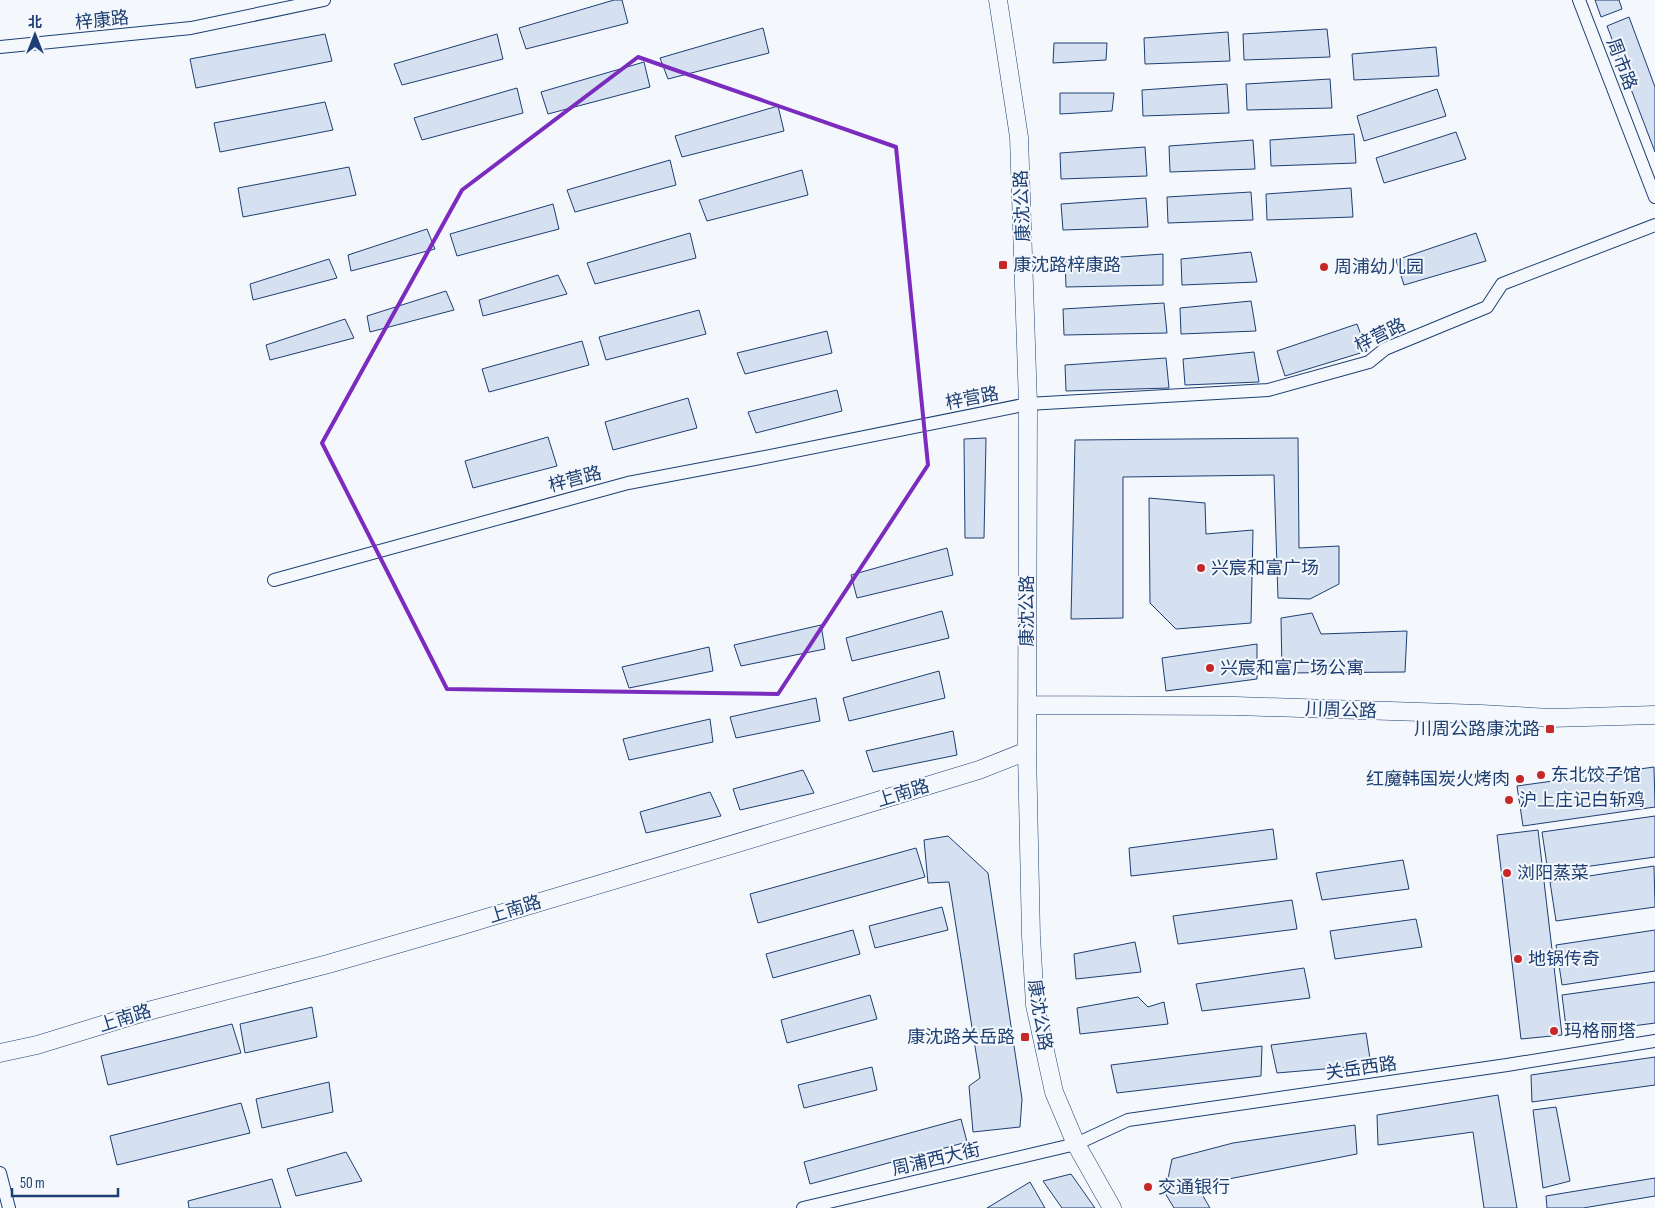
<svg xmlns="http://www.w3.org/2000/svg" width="1655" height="1208" font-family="'Sofia Sans Condensed','Noto Sans SC',sans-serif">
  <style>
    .building { fill: #d5e0f0; stroke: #1d3f73 }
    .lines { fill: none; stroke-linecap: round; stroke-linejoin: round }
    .street-casing { stroke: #1d3f73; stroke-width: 14 }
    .secondary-casing { stroke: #1d3f73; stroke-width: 19 }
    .street { stroke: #f4f7fb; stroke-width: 12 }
    .secondary { stroke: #f4f7fb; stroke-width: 18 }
    .marked { fill: none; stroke: #7b2cbf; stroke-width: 4; stroke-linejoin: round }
    .poi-dot { fill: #c62828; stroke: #f4f7fb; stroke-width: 2 }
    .labels { text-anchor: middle; stroke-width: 4; stroke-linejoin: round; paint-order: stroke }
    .street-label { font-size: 18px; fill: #1d3f73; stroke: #f4f7fb }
    .poi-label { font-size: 18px; fill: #1d3f73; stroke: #f4f7fb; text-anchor: start }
  </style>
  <rect width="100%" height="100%" fill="#f4f7fb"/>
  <!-- building -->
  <path class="building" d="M614 0H622L628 23 526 49 519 28Z
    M1595 0H1619L1622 9 1601 17Z
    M1629 17 1655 87V152L1607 26Z
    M763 28 769 53 668 79 660 58Z
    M1327 29 1330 57 1244 60 1243 34Z
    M1228 32 1230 61 1145 64 1144 38Z
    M325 34 332 61 196 88 190 59Z
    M497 34 503 59 402 85 394 64Z
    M1054 43H1107L1106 60 1053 63Z
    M1436 47 1439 76 1354 80 1352 54Z
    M644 62 650 87 548 114 541 92Z
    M1330 79 1332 108 1247 110 1246 84Z
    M1227 84 1229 113 1143 116 1142 90Z
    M517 88 523 113 422 140 414 118Z
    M1437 89 1446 116 1364 141 1357 116Z
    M1060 93H1114L1112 111 1060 114Z
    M325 102 333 130 220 152 214 123Z
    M778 106 784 131 682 157 675 136Z
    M1456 132 1466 159 1384 183 1376 158Z
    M1354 134 1356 163 1271 166 1270 140Z
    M1253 140 1255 169 1170 172 1169 146Z
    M1145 147 1147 176 1061 179 1060 153Z
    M670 160 676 185 575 212 567 190Z
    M349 167 356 195 243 217 238 188Z
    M802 170 808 195 707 221 699 200Z
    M1351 188 1353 217 1267 220 1266 194Z
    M1251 192 1253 220 1168 223 1167 197Z
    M1146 198 1148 227 1063 230 1061 204Z
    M553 204 559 229 457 256 450 234Z
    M427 229 435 249 351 271 348 255Z
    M690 233 696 258 595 284 587 263Z
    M1476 233 1486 261 1404 285 1396 260Z
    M1251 252 1257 282 1182 285 1181 259Z
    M1163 254V285L1066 287 1065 261Z
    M329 259 337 278 253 300 250 284Z
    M558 275 567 294 483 316 479 300Z
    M446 291 454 310 370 332 367 316Z
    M1251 301 1256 331 1181 334 1180 308Z
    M1164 303 1167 333 1064 335 1063 309Z
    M699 310 706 334 606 360 599 337Z
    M345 319 354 338 270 360 266 345Z
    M1357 324 1367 351 1285 376 1277 351Z
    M827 331 832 353 745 374 737 353Z
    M582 341 589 365 489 392 482 369Z
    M1254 352 1259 382 1185 385 1183 359Z
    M1166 358 1169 388 1066 391 1065 365Z
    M837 390 842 411 756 433 748 412Z
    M688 398 697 428 613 450 605 422Z
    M548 437 557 466 473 488 465 461Z
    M986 438 984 538H965L964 439Z
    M1298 438 1299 548 1339 546V584L1310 599 1278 598 1274 475 1123 477V618L1071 619 1075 440Z
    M1149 498 1205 503 1206 534 1253 530 1251 623 1176 629 1150 603Z
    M947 548 953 575 857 598 851 575Z
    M942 611 949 638 852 661 846 638Z
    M1312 613 1321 634 1407 631 1405 672 1282 673 1281 618Z
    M821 625 825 649 741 666 734 645Z
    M1257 644V679L1166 691 1162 658Z
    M709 647 713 671 629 688 622 667Z
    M939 671 945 698 849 721 843 698Z
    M816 698 820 721 736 738 730 717Z
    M710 719 713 742 629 760 623 739Z
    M953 731 957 755 873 772 866 751Z
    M1654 767 1655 807 1523 826 1517 786Z
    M803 770 814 793 740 810 733 789Z
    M710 792 721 816 646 833 640 812Z
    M1655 816V857L1548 872 1542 832Z
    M1273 829 1277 859 1131 876 1129 848Z
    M1538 830 1562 1035 1521 1039 1497 835Z
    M948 836 988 873 1022 1099 1020 1127 973 1132 969 1086 980 1078 949 882 928 883 924 840Z
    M916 848 925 877 758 923 750 894Z
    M1403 860 1409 889 1322 900 1316 873Z
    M1654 866 1655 907 1556 921 1550 882Z
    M1292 900 1297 929 1178 944 1173 916Z
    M942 907 948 930 875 948 869 926Z
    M1416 919 1422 947 1335 959 1330 931Z
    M853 930 860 954 773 978 766 954Z
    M1655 930V971L1562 985 1556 945Z
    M1135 942 1141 972 1076 979 1074 954Z
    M1304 968 1310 998 1202 1011 1196 984Z
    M1655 982V1023L1567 1035 1562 995Z
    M870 995 877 1019 787 1043 781 1020Z
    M1138 997 1148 1007 1164 1002 1168 1024 1080 1034 1077 1008Z
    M312 1007 317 1037 245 1053 240 1024Z
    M232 1024 241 1053 108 1085 101 1056Z
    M1366 1033 1371 1065 1277 1073 1271 1045Z
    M1262 1046 1261 1076 1117 1093 1111 1065Z
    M1655 1057V1085L1532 1102 1531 1075Z
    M872 1067 877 1090 804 1108 798 1085Z
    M329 1082 333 1112 262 1128 256 1099Z
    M1498 1095 1517 1208H1484L1473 1132 1378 1145 1377 1115Z
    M241 1103 250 1133 117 1165 110 1136Z
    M1556 1107 1570 1181 1543 1188 1533 1110Z
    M961 1119 967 1142 810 1184 804 1162Z
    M1355 1125 1357 1154 1208 1183 1203 1196 1210 1208H1174L1165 1193 1172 1159 1233 1143Z
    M346 1152 362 1181 296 1196 287 1169Z
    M1071 1174 1095 1208H1062L1043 1181Z
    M1655 1178V1196L1583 1208H1547L1546 1196Z
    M272 1179 281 1208H189L188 1201Z
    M1030 1182 1045 1208H987Z"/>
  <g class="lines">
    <defs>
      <path id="street" d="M1579 0 1655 197
        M0 47 191 28 324 0
        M274 580 628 483 760 458 1028 404 1268 390 1369 362 1385 349 1487 307 1502 284 1655 225
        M0 1173 9 1208
        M803 1208 1076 1144 1128 1120 1507 1065 1655 1041"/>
      <path id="secondary" d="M998 0 1019 137 1028 404 1027 751 1031 936 1035 1005 1054 1092 1076 1144 1112 1208
        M1027 705 1236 706 1481 714 1551 718 1655 715
        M0 1053 37 1045 148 1011 328 964 463 925 841 812 979 770 1027 751"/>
    </defs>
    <!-- street casing -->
    <use href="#street" class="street-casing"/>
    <!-- secondary casing -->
    <use href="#secondary" class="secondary-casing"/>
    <!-- street -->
    <use href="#street" class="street"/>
    <!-- secondary -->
    <use href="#secondary" class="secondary"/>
  </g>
  <!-- marked area -->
  <path class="marked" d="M638 57 896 147 928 465 778 694 447 689 322 443 462 190Z"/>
  <!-- markers -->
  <g class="poi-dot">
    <rect x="998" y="260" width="10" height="10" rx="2.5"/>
    <circle cx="1324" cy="267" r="5"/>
    <circle cx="1201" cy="568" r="5"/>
    <circle cx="1210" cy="668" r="5"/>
    <rect x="1545" y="724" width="10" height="10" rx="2.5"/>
    <circle cx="1541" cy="775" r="5"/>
    <circle cx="1520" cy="779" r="5"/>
    <circle cx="1509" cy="800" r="5"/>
    <circle cx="1507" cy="873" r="5"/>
    <circle cx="1518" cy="959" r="5"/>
    <circle cx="1554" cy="1031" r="5"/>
    <rect x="1020" y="1032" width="10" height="10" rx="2.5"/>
    <circle cx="1148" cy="1187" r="5"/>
  </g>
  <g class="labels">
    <!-- street labels -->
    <g class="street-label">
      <text transform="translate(102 20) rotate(-6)" y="6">梓康路</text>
      <text transform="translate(1622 64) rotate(69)" y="6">周市路</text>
      <text transform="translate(1022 206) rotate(-92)" y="6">康沈公路</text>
      <text transform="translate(1380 335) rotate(-26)" y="6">梓营路</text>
      <text transform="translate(972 398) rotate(-11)" y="6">梓营路</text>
      <text transform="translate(575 479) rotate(-15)" y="6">梓营路</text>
      <text transform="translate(1027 611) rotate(-90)" y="6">康沈公路</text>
      <text transform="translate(1341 710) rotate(2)" y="6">川周公路</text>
      <text transform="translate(903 793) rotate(-17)" y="6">上南路</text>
      <text transform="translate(515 909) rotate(-17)" y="6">上南路</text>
      <text transform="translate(1040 1015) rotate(81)" y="6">康沈公路</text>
      <text transform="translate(125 1018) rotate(-17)" y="6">上南路</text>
      <text transform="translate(1361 1068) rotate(-8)" y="6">关岳西路</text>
      <text transform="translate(936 1159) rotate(-13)" y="6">周浦西大街</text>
    </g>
    <!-- poi labels -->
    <g class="poi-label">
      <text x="1013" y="271">康沈路梓康路</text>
      <text x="1334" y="273">周浦幼儿园</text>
      <text x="1211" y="574">兴宸和富广场</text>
      <text x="1220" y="674">兴宸和富广场公寓</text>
      <text x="1540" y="735" text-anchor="end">川周公路康沈路</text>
      <text x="1551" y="781">东北饺子馆</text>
      <text x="1510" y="785" text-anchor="end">红魔韩国炭火烤肉</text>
      <text x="1519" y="806">沪上庄记白斩鸡</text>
      <text x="1517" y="879">浏阳蒸菜</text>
      <text x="1528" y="965">地锅传奇</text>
      <text x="1564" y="1037">玛格丽塔</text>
      <text x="1015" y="1043" text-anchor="end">康沈路关岳路</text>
      <text x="1158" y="1193">交通银行</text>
    </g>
  </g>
  <!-- north arrow -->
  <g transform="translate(35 35)" stroke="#f4f7fb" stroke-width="4" paint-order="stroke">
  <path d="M0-4L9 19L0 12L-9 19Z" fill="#1d3f73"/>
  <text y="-8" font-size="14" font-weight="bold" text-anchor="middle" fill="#1d3f73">北</text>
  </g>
  <!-- scale -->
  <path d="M12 1188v8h106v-8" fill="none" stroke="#1d3f73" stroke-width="2.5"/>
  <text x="20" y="1188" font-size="15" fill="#1d3f73" stroke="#f4f7fb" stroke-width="4" paint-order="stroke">50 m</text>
</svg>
